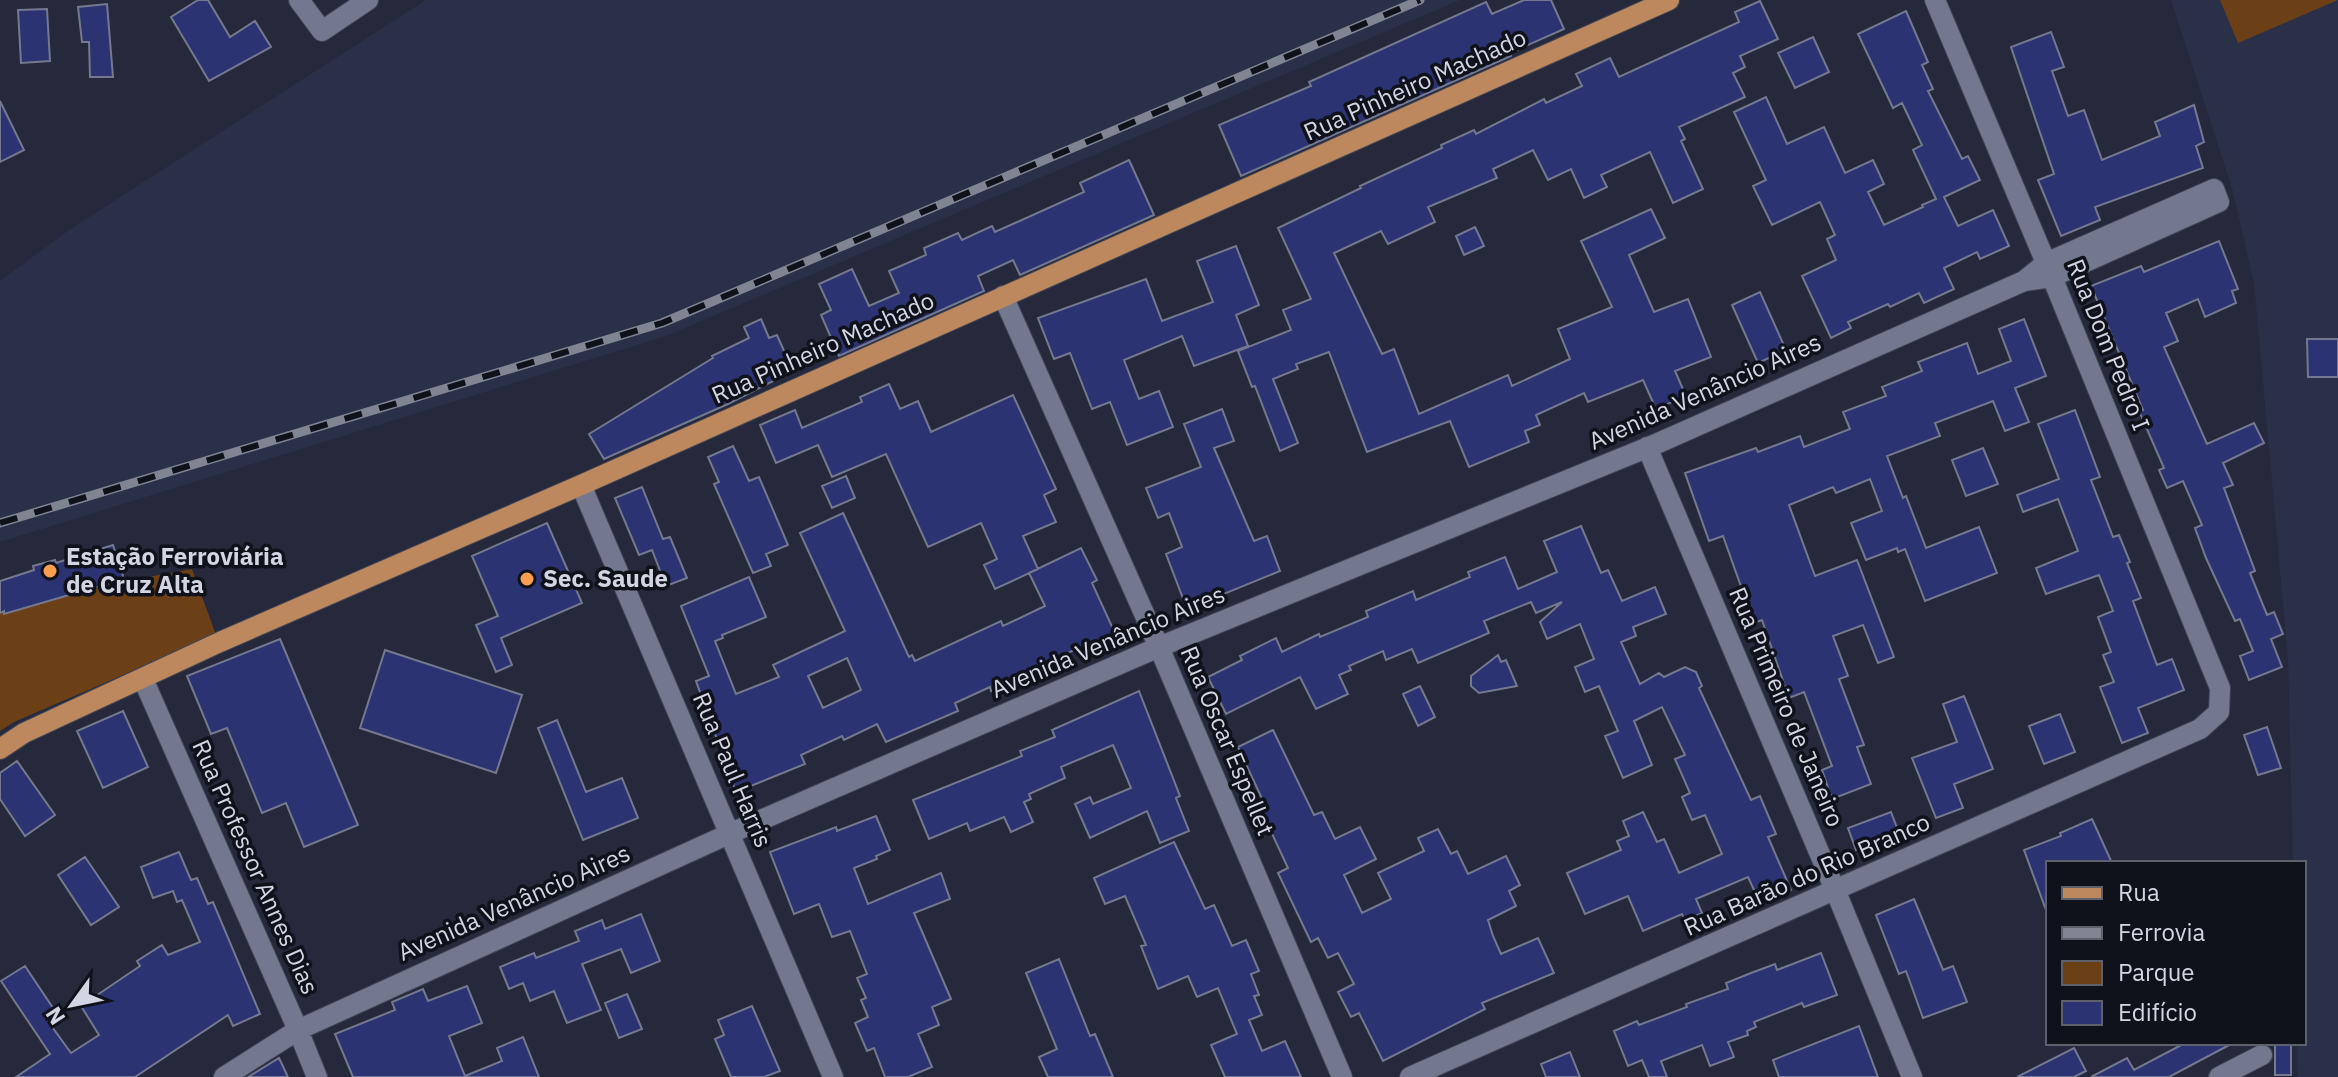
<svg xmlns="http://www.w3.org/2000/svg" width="2338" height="1077" font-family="'IBM Plex Sans',sans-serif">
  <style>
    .built { fill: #2a3048 }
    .green { fill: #6c4017 }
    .building { fill: #2b3372; stroke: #74798f; stroke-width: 2; fill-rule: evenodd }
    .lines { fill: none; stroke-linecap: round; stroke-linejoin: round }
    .minor-casing { stroke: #414554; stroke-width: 22 }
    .major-casing { stroke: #414554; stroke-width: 22 }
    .minor { stroke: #73788e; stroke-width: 20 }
    .major { stroke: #be885e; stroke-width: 20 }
    .rail-casing { stroke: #818493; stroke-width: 9 }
    .rail { stroke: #10121b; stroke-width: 6; stroke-dasharray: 18; stroke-linecap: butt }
    .poi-dot { fill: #fa9f4f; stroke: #10121b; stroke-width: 3 }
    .labels { text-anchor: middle; stroke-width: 7; stroke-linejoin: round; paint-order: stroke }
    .street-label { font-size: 24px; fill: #d3d6e2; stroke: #10121b }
    .poi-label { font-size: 24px; font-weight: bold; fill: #d3d6e2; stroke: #10121b; text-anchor: start }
  </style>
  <rect width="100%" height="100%" fill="#25293b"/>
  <!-- built -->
  <path class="built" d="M426 0H1460L666 336 0 542V281L69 230Z
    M2171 0H2338V1077H2298L2297 1043H2304V863H2293L2288 659 2254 284 2232 188Z"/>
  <!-- green -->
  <path class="green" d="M2220 0H2338L2238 43Z
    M192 569 216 635 14 722 0 731V604Z"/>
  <!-- building -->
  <path class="building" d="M198 0H208L230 37 255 21 271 47 209 81 171 17Z
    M1524 0H1551L1564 29 1510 53 1511 56 1241 176 1219 125 1311 86 1309 82 1486 2 1492 14Z
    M1760 1 1778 39 1740 56 1745 67 1733 73 1745 97 1679 127 1685 139 1681 141 1703 189 1673 203 1650 152 1601 175 1607 187 1584 198 1571 169 1548 180 1533 150 1493 169 1497 178 1428 207 1435 222 1388 244 1381 231 1334 253 1382 354 1394 349 1419 414 1508 375 1512 386 1570 359 1558 329 1612 307 1581 241 1651 209 1665 238 1629 255 1654 312 1688 299 1711 357 1675 371 1686 396 1656 409 1643 380 1588 402 1584 393 1536 415 1540 425 1525 431 1529 442 1469 467 1450 421 1367 452 1329 352 1296 364 1298 369 1273 379 1298 443 1280 451 1255 386 1252 387 1238 351 1291 330 1283 310 1311 299 1278 228 1361 188 1360 186 1442 148 1441 145 1474 130 1476 134 1544 99 1546 103 1582 86 1576 74 1610 58 1619 77 1739 22 1735 12Z
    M107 4 113 77H90L89 42H82L78 7Z
    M47 9 50 61 21 63 18 10Z
    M1906 11 1928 62 1922 65 1933 89 1928 91 1962 159 1968 156 1980 180 1944 197 1958 226 1993 210 2009 246 1980 259 1977 252 1944 268 1954 289 1924 303 1919 293 1890 307 1888 304 1848 322 1851 328 1831 338 1802 276 1836 260 1827 239 1835 235 1820 202 1772 225 1753 186 1766 180 1734 112 1766 97 1787 144 1824 127 1845 173 1873 160 1884 184 1868 192 1884 225 1923 207 1922 205 1936 199 1913 150 1922 145 1902 103 1893 108 1858 34Z
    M2051 32 2064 67 2052 71 2068 116 2084 110 2102 160 2160 136 2155 122 2194 105 2204 142 2196 146 2203 168 2095 207 2100 220 2061 236 2038 180 2054 174 2011 47Z
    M1813 37 1829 72 1795 88 1778 53Z
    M0 101 24 150 0 162Z
    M1129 160 1154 215 1020 275 1013 260 978 276 984 291 839 356 821 315 831 310 819 284 852 269 869 306 899 293 889 271 926 255 924 248 958 233 962 240 992 226 995 232 1084 192 1080 183Z
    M1475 227 1484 246 1464 255 1456 236Z
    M2219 241 2238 289 2232 291 2236 303 2205 317 2198 299 2166 313 2178 341 2164 347 2207 444 2254 423 2264 443 2223 463 2233 485 2224 488 2255 571 2250 573 2267 615 2274 612 2283 634 2271 639 2282 667 2249 680 2240 656 2253 651 2240 619 2235 621 2206 558 2195 528 2202 525 2183 481 2167 488 2159 470 2164 468 2139 411 2143 410 2091 286 2141 266 2144 272Z
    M1236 246 1259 305 1236 315 1248 346 1194 366 1182 336 1124 360 1139 399 1159 391 1173 427 1127 445 1110 402 1092 409 1070 353 1054 359 1038 318 1146 279 1162 321 1213 302 1197 261Z
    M1760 292 1786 350 1758 363 1732 305Z
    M761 319 769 338 777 335 793 371 728 404 604 459 589 434 713 358 712 356 749 338 744 327Z
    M2024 319 2046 376 2015 388 2029 422 2005 431 1993 401 1935 423 1940 436 1887 456 1903 498 1906 496 1926 548 1979 527 1997 573 1925 601 1905 549 1898 552 1897 548 1866 560 1851 523 1882 511 1870 479 1836 493 1833 487 1789 505 1815 576 1857 560 1894 657 1878 663 1863 625 1833 636 1848 676 1839 679 1864 745 1857 747 1871 784 1832 799 1822 770 1832 766 1804 692 1789 698 1762 620 1754 623 1723 536 1709 541 1685 473 1756 448 1758 452 1800 436 1804 447 1850 429 1843 412 1886 396 1882 387 1922 371 1918 362 1967 343 1978 374 2011 361 1999 329Z
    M2307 339H2338V377H2308Z
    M889 384 900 409 918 401 931 432 1013 395 1056 489 1044 495 1056 522 1023 536 1038 569 995 589 984 565 997 559 981 523 928 547 886 454 832 477 818 445 776 463 760 425 795 410 802 428 862 402 860 397Z
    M1222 409 1234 441 1214 448 1254 541 1267 536 1280 571 1187 609 1166 554 1182 547 1169 513 1158 518 1146 488 1201 467 1184 424Z
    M2075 410 2100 477 2091 480 2113 537 2119 535 2130 562 2127 563 2141 598 2133 601 2157 665 2172 659 2184 690 2138 708 2148 733 2122 743 2100 687 2114 682 2103 655 2111 652 2098 617 2113 611 2099 575 2046 594 2036 568 2078 551 2058 499 2023 512 2017 495 2059 479 2038 424Z
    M733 446 749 481 759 477 788 545 766 554 771 566 753 573 714 484 719 482 708 457Z
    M1983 448 1998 484 1966 496 1952 460Z
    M846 476 855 498 832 508 822 486Z
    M642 487 663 539 670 537 687 578 666 586 652 550 639 555 615 498Z
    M843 513 909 657 912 655 915 661 1001 621 1003 626 1045 606 1029 573 1081 548 1097 580 1092 583 1119 642 1083 658 1078 648 991 691 990 687 955 703 958 711 886 742 877 724 844 740 842 736 801 755 805 764 736 792 696 681 709 676 681 606 749 577 766 617 722 635 723 638 715 641 736 694 779 677 773 665 845 631 800 533ZM847 658 861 690 823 708 808 676Z
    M547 523 582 603 501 638 512 665 496 672 476 625 498 616 472 556Z
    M1581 526 1601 573 1608 570 1622 601 1655 587 1666 614 1633 627 1636 636 1621 642 1640 684 1659 673 1664 677 1685 667 1696 672 1702 686 1699 688 1751 800 1760 796 1776 834 1768 837 1791 890 1760 903 1748 877 1696 899 1702 913 1685 921 1682 914 1643 931 1628 896 1585 914 1567 873 1621 850 1617 841 1629 836 1623 821 1643 812 1657 842 1664 839 1679 873 1722 854 1705 815 1692 820 1682 797 1690 793 1675 759 1685 755 1662 707 1634 721 1652 765 1623 778 1605 736 1618 731 1599 686 1585 692 1575 667 1594 659 1580 624 1547 639 1540 622 1562 602 1536 613 1531 602 1484 621 1489 633 1418 663 1412 649 1386 660 1383 651 1349 666 1351 670 1339 675 1348 694 1316 709 1300 677 1226 714 1208 677 1242 660 1240 656 1276 638 1282 652 1319 634 1320 637 1368 617 1366 611 1413 591 1416 600 1470 577 1468 572 1505 557 1518 589 1557 572 1544 541Z
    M113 545 124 579 4 614V611L0 613V581L34 570 33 566 55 560 56 563Z
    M280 639 358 825 304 847 286 803 262 813 227 728 211 734 187 676Z
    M385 650 522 695 496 773 360 728Z
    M1498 655 1501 662 1506 660 1517 686 1479 693 1471 686V676Z
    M1420 686 1435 717 1418 726 1403 694Z
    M1139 691 1180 796 1176 798 1189 831 1160 843 1147 811 1090 838 1075 804 1090 797 1093 804 1131 788 1113 745 1061 767 1065 778 1029 794 1031 799 1024 802 1033 822 1011 832 1004 817 970 831 967 823 929 839 913 800 1022 756 1020 751 1055 737 1052 730Z
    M1964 696 1993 769 1954 784 1963 808 1936 818 1912 758 1957 742 1943 704Z
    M123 711 148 767 103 788 77 731Z
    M2060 714 2075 752 2044 764 2029 726Z
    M557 720 586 792 622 778 638 818 583 840 538 728Z
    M2267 727 2281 768 2258 775 2244 735Z
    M1273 730 1314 815 1322 812 1335 839 1360 827 1376 859 1344 875 1362 913 1391 899 1378 873 1424 851 1418 838 1438 829 1451 854 1457 851 1468 874 1506 856 1520 885 1509 891 1516 906 1488 920 1493 936 1501 954 1538 938 1554 973 1482 1003 1485 1009 1383 1061 1359 1013 1351 1017 1338 992 1354 984 1338 953 1328 958 1318 938 1311 942 1278 873 1288 868 1260 808 1265 805 1238 747Z
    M17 761 55 815 25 836 0 799V773Z
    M1891 812 1899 833 1856 850 1848 828Z
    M876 816 890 850 876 856 877 859 854 868 868 904 941 873 950 899 914 913 951 999 932 1007 939 1025 918 1034 932 1067 908 1077H885L874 1048 867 1051 855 1023 868 1017 861 1000 866 998 857 978 867 974 850 931 832 937 819 904 794 914 770 852 836 827 837 831Z
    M2092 819 2112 863H2048L2046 910 2024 850 2061 836 2060 833Z
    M1174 842 1205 909 1214 905 1232 946 1246 940 1259 971 1251 974 1259 995 1254 996 1262 1015 1249 1020 1262 1051 1285 1041 1301 1077H1225L1211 1045 1237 1034 1218 988 1197 997 1188 976 1158 989 1141 946 1146 945 1125 896 1105 904 1094 878Z
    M179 852 191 880 197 878 208 904 213 902 260 1014 233 1026 228 1015 135 1077H16L50 1054 1 981 25 966 55 1011 45 1017 71 1053 99 1035 81 1006 140 966 137 961 162 945 168 955 200 942 182 900 177 902 173 891 153 898 141 867Z
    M85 857 119 907 91 925 58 875Z
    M1914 899 1943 970 1953 966 1967 1002 1923 1018 1906 971 1899 974 1876 915Z
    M641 914 660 961 631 973 621 949 582 964 601 1010 567 1023 554 991 530 1001 523 983 509 989 500 967 534 953 536 958 579 941 575 931 602 920 605 929Z
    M1821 953 1837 995 1804 1007 1802 1003 1754 1022 1756 1027 1747 1031 1748 1035 1728 1042 1734 1057 1710 1066 1702 1045 1661 1061 1667 1077H1649L1642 1060 1628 1066 1614 1031 1637 1021 1639 1025 1687 1007 1686 1004 1728 989 1726 983 1751 973 1775 964 1777 970Z
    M1059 959 1090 1036 1095 1034 1113 1077H1048L1039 1057 1057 1049 1026 973Z
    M467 986 482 1023 449 1036 465 1076 502 1061 497 1048 523 1037 539 1077H353L335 1034 395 1010 392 1002 423 989 428 1001Z
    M627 994 642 1029 619 1038 605 1003Z
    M752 1006 780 1071 764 1077H731L715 1039 724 1035 718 1020Z
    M1859 1026 1878 1077H1779L1773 1060Z
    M2185 1043H2233L2169 1077H2091L2127 1058 2134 1070Z
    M2275 1043H2291V1075H2275Z
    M2074 1048 2086 1071 2074 1077H2017Z
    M1570 1052 1580 1077H1546L1541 1064Z
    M279 1058 288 1077H248Z"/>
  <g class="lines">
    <defs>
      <path id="minor" d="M299 0 322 31 368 0
        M1003 296 1159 647 1342 1077
        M1647 447 1836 892 1912 1077
        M581 485 833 1077
        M143 679 298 1030 317 1077
        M224 1077 298 1030 731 833 1159 647 1656 444 2024 281 2046 263 2214 189 2219 202 2052 277 2024 281
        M1410 1077 2200 729 2219 712 2220 688 2052 277 1935 0
        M2219 1077 2262 1055"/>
      <path id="major" d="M0 749 24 733 220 642 581 485 1669 0"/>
    </defs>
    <!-- minor casing -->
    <use href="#minor" class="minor-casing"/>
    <!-- major casing -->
    <use href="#major" class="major-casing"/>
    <!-- minor -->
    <use href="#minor" class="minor"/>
    <!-- major -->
    <use href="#major" class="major"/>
    <defs>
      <path id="rail" d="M0 523 662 323 1420 0"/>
    </defs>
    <!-- rail casing -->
    <use href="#rail" class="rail-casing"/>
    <!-- rail -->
    <use href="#rail" class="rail"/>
  </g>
  <!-- markers -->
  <g class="poi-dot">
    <circle cx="50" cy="571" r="8"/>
    <circle cx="527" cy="579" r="8"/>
  </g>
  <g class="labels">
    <!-- street labels -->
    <g class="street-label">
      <text transform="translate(1415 85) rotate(-24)" y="8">Rua Pinheiro Machado</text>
      <text transform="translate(2108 345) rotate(68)" y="8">Rua Dom Pedro I</text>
      <text transform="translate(823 348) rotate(-24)" y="8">Rua Pinheiro Machado</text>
      <text transform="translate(1705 392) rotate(-24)" y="8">Avenida Venâncio Aires</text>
      <text transform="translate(1108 642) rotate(-23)" y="8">Avenida Venâncio Aires</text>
      <text transform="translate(1786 707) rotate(67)" y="8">Rua Primeiro de Janeiro</text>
      <text transform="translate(1227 741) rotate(67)" y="8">Rua Oscar Espellet</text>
      <text transform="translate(732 770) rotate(67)" y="8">Rua Paul Harris</text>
      <text transform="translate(255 867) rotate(66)" y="8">Rua Professor Annes Dias</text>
      <text transform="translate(1807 875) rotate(-24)" y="8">Rua Barão do Rio Branco</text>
      <text transform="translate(514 903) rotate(-24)" y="8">Avenida Venâncio Aires</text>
    </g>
    <!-- poi labels -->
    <g class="poi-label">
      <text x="66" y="565">Estação Ferroviária<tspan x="66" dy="28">de Cruz Alta</tspan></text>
      <text x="543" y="587">Sec. Saude</text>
    </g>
  </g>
  <!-- legend -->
  <rect x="2046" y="861" width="260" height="184" fill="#10121b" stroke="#5e606b" stroke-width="2"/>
  <rect x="2062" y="887" width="40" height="12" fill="#be885e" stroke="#5e606b" stroke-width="2"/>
  <text x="2118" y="901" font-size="24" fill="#d3d6e2">Rua</text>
  <rect x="2062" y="927" width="40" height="12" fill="#818493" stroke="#5e606b" stroke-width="2"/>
  <text x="2118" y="941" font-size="24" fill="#d3d6e2">Ferrovia</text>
  <rect x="2062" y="961" width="40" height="24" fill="#6c4017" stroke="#5e606b" stroke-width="2"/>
  <text x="2118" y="981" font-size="24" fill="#d3d6e2">Parque</text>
  <rect x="2062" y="1001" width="40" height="24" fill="#2b3372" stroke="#5e606b" stroke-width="2"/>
  <text x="2118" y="1021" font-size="24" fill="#d3d6e2">Edifício</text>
  <!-- north arrow -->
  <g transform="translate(72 1005) rotate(237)" stroke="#10121b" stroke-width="6" paint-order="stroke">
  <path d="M0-6L14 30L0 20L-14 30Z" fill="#d3d6e2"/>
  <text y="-12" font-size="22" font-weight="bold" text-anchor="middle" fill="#d3d6e2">N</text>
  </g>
</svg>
